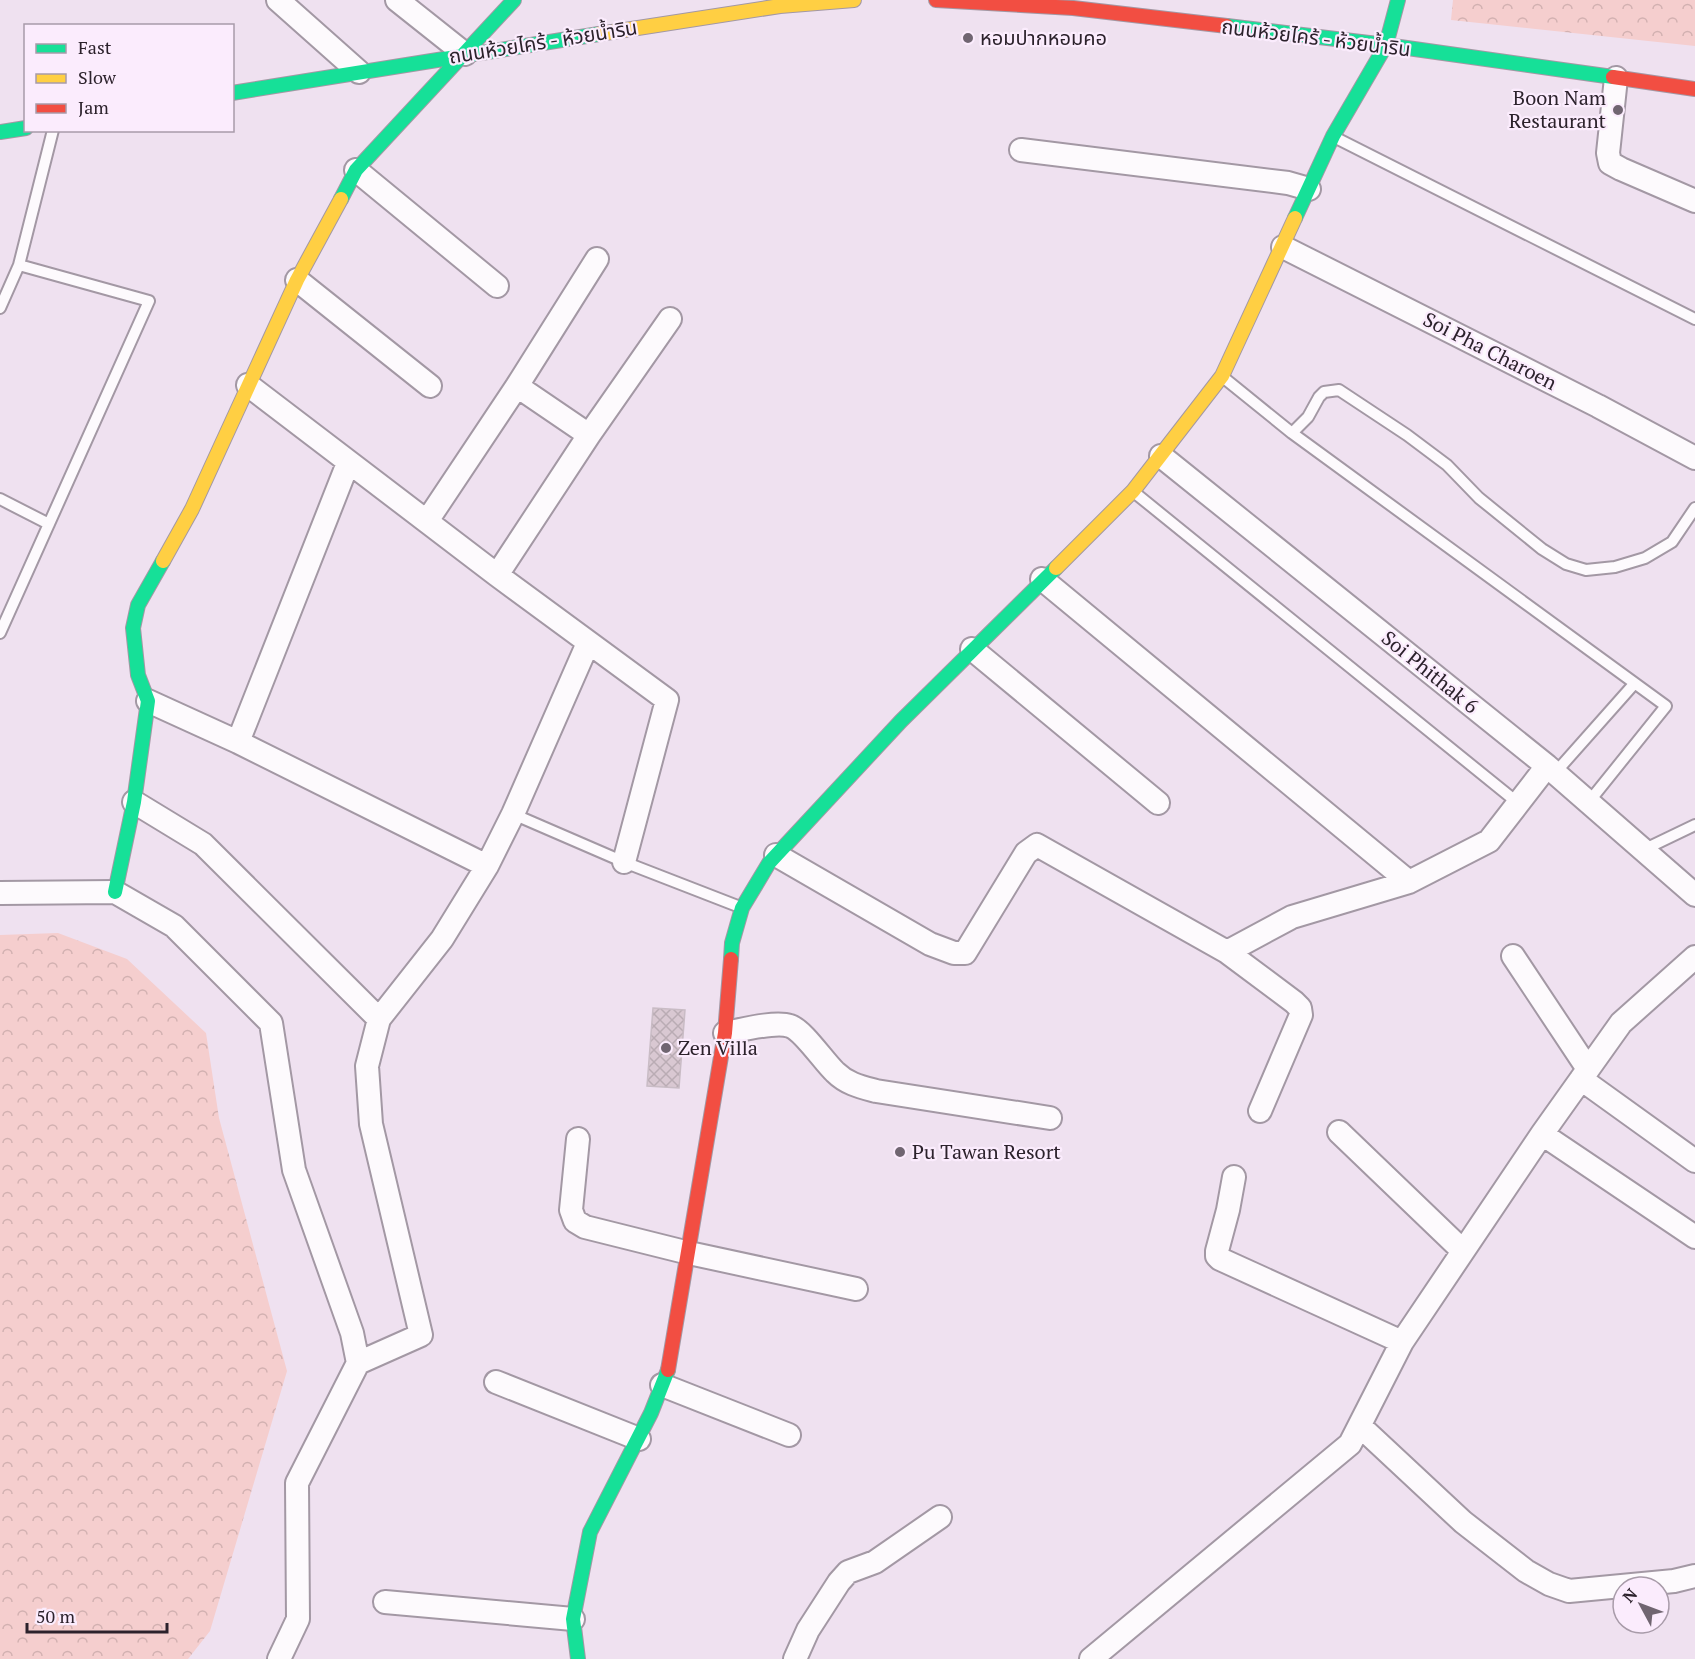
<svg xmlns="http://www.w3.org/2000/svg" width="1695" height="1659" font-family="'PT Serif','Noto Sans Thai',serif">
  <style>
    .forest { fill: url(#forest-crowns) }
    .building { fill: url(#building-cross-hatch); stroke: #c9bcc5; stroke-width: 1.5 }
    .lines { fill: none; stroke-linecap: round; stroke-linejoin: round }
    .lane-casing { stroke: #a398a4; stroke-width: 14 }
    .street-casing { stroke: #a398a4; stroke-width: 26 }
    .fast-casing { stroke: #a398a4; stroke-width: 16 }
    .slow-casing { stroke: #a398a4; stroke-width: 16 }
    .jam-casing { stroke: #a398a4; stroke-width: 16 }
    .lane { stroke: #fdfafd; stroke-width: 10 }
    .street { stroke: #fdfafd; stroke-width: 22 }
    .fast { stroke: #16e098; stroke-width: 14 }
    .slow { stroke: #ffcf43; stroke-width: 14 }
    .jam { stroke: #f24e42; stroke-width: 14 }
    .poi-dot { fill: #706571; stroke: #fbecfd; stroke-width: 2 }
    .labels { text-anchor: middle; stroke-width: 4.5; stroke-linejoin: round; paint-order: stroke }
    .poi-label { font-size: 20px; fill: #2c222c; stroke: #fbecfd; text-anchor: start }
    .street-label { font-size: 20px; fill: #2c222c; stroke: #fbecfd }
  </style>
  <defs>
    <pattern id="forest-crowns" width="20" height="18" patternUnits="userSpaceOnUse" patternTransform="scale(1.5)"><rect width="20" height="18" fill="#f5cece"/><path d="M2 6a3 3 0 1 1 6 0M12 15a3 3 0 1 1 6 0" fill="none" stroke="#d2b1b1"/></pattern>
    <pattern id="building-cross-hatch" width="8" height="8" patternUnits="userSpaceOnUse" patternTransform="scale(1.5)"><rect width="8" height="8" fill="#d9c8d2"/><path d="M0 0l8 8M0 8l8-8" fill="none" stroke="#baacb4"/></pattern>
  </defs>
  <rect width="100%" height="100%" fill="#efe1f0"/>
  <!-- forest -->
  <path class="forest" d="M1453 0H1695V46L1451 20Z
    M58 933 127 959 206 1033 219 1118 287 1371 210 1631 188 1659H0V935Z"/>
  <!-- building -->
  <path class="building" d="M653 1008 685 1010 679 1088 647 1086Z"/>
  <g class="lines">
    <defs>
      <path id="lane" d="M1336 138 1695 319
        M0 308 19 265 53 130
        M1224 378 1292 433 1666 706 1588 803
        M1292 433 1308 417 1319 397 1324 392 1339 390 1407 435 1447 465 1479 498 1542 549 1566 564 1586 570 1615 567 1645 558 1672 542 1695 508
        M1135 493 1518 803
        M0 499 49 524
        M0 633 149 301 19 265
        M1555 773 1634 684
        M513 814 624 862 740 907
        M1643 850 1695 825"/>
      <path id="street" d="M278 0 359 72
        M397 0 465 54
        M1616 78 1608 153 1610 163 1621 169 1695 201
        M1021 150 1288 183 1309 189
        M356 170 497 286
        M1283 247 1598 406 1695 458
        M297 280 430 386
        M248 385 497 575 667 700 624 862
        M517 386 589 435
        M1161 456 1547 766 1695 895
        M427 521 517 386 597 259
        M497 575 589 435 670 319
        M1042 579 1409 882
        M972 649 1158 803
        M148 701 238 742 487 866
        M238 742 348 463
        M134 802 203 844 379 1019
        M776 855 930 944 954 953H965L1026 853 1037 845 1227 952 1292 917 1409 882 1489 841 1547 766
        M0 893 115 892 174 926 271 1023 294 1170 352 1333 358 1363 297 1483 298 1619 279 1659
        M1227 952 1294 1002 1300 1008 1301 1015 1260 1111
        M1513 956 1588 1069
        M725 1033C741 1030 775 1021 790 1026 803 1030 824 1062 835 1072 847 1084 861 1087 876 1091L1050 1118
        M1581 1079 1695 1161
        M1339 1132 1463 1251
        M1542 1134 1695 1237
        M578 1139 571 1210 575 1221 585 1227 689 1253 856 1289
        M1234 1177 1228 1210 1217 1251V1256L1220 1259 1402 1342
        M358 1363 421 1335 371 1124 367 1066 379 1019 442 939 487 866 513 814 588 643
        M496 1382 639 1439
        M662 1385 789 1435
        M1360 1426 1463 1522 1526 1571 1549 1584 1569 1591 1674 1581 1695 1576
        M385 1602 573 1619
        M795 1659 808 1630 839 1582 848 1572 875 1562 940 1517
        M1091 1659 1350 1444 1402 1342 1542 1134 1621 1023 1695 957"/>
      <path id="fast" d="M1227 26 1386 45 1613 77
        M232 93 599 34
        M0 132 26 128
        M341 199 356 170 514 0
        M1295 218 1333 136 1386 45 1398 0
        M115 892 134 802 148 701 138 675 133 628 138 605 163 561
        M731 959 732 943 742 908 769 863 901 721 1056 568
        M578 1659 573 1619 590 1532 651 1413 668 1370"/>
      <path id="slow" d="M599 34 780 6 854 0
        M163 561 192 509 297 280 341 199
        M1056 568 1133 491 1222 376 1295 218"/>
      <path id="jam" d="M936 0 1073 8 1227 26
        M1613 77 1695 89
        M668 1370 725 1033 731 959"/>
    </defs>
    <!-- lane casing -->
    <use href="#lane" class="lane-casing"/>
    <!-- street casing -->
    <use href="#street" class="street-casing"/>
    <!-- fast casing -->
    <use href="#fast" class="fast-casing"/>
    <!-- slow casing -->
    <use href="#slow" class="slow-casing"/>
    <!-- jam casing -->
    <use href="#jam" class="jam-casing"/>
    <!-- lane -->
    <use href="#lane" class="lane"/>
    <!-- street -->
    <use href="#street" class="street"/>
    <!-- fast -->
    <use href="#fast" class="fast"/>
    <!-- slow -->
    <use href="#slow" class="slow"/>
    <!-- jam -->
    <use href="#jam" class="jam"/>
  </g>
  <!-- markers -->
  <g class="poi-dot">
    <circle cx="968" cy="38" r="6"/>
    <circle cx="1618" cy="110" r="6"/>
    <circle cx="666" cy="1048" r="6"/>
    <circle cx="900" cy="1152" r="6"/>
  </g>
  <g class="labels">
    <!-- poi labels -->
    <g class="poi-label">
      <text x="980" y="45">หอมปากหอมคอ</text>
      <text x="1606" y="105" text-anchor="end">Boon Nam<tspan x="1606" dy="23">Restaurant</tspan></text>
      <text x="678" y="1055">Zen Villa</text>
      <text x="912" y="1159">Pu Tawan Resort</text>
    </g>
    <!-- street labels -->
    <g class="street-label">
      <text transform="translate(1316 38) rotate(7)" y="7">ถนนห้วยไคร้ - ห้วยน้ำริน</text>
      <text transform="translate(543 42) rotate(-9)" y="7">ถนนห้วยไคร้ - ห้วยน้ำริน</text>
      <text transform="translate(1490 351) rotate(27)" y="7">Soi Pha Charoen</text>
      <text transform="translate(1430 672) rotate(39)" y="7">Soi Phithak 6</text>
    </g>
  </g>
  <!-- legend -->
  <rect x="24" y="24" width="210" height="108" fill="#fbecfd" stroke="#a89ba9" stroke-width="1.5"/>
  <rect x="36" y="44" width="30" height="9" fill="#16e098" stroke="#a89ba9" stroke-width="1.5"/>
  <text x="78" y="54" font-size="18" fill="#2c222c">Fast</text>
  <rect x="36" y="74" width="30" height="9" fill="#ffcf43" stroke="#a89ba9" stroke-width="1.5"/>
  <text x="78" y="84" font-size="18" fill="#2c222c">Slow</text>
  <rect x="36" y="104" width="30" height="9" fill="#f24e42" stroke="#a89ba9" stroke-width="1.5"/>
  <text x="78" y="114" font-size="18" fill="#2c222c">Jam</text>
  <!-- north arrow -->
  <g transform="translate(1641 1605) rotate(311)"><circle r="28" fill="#fbecfd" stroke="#a89ba9" stroke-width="1.5"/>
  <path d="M0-4.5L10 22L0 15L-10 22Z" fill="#706571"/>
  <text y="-9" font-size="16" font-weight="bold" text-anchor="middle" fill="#2c222c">N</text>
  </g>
  <!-- scale -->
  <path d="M27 1623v9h140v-9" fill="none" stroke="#2c222c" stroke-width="3"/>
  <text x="36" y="1623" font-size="18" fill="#2c222c" stroke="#fbecfd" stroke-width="4.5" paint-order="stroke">50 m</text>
</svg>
